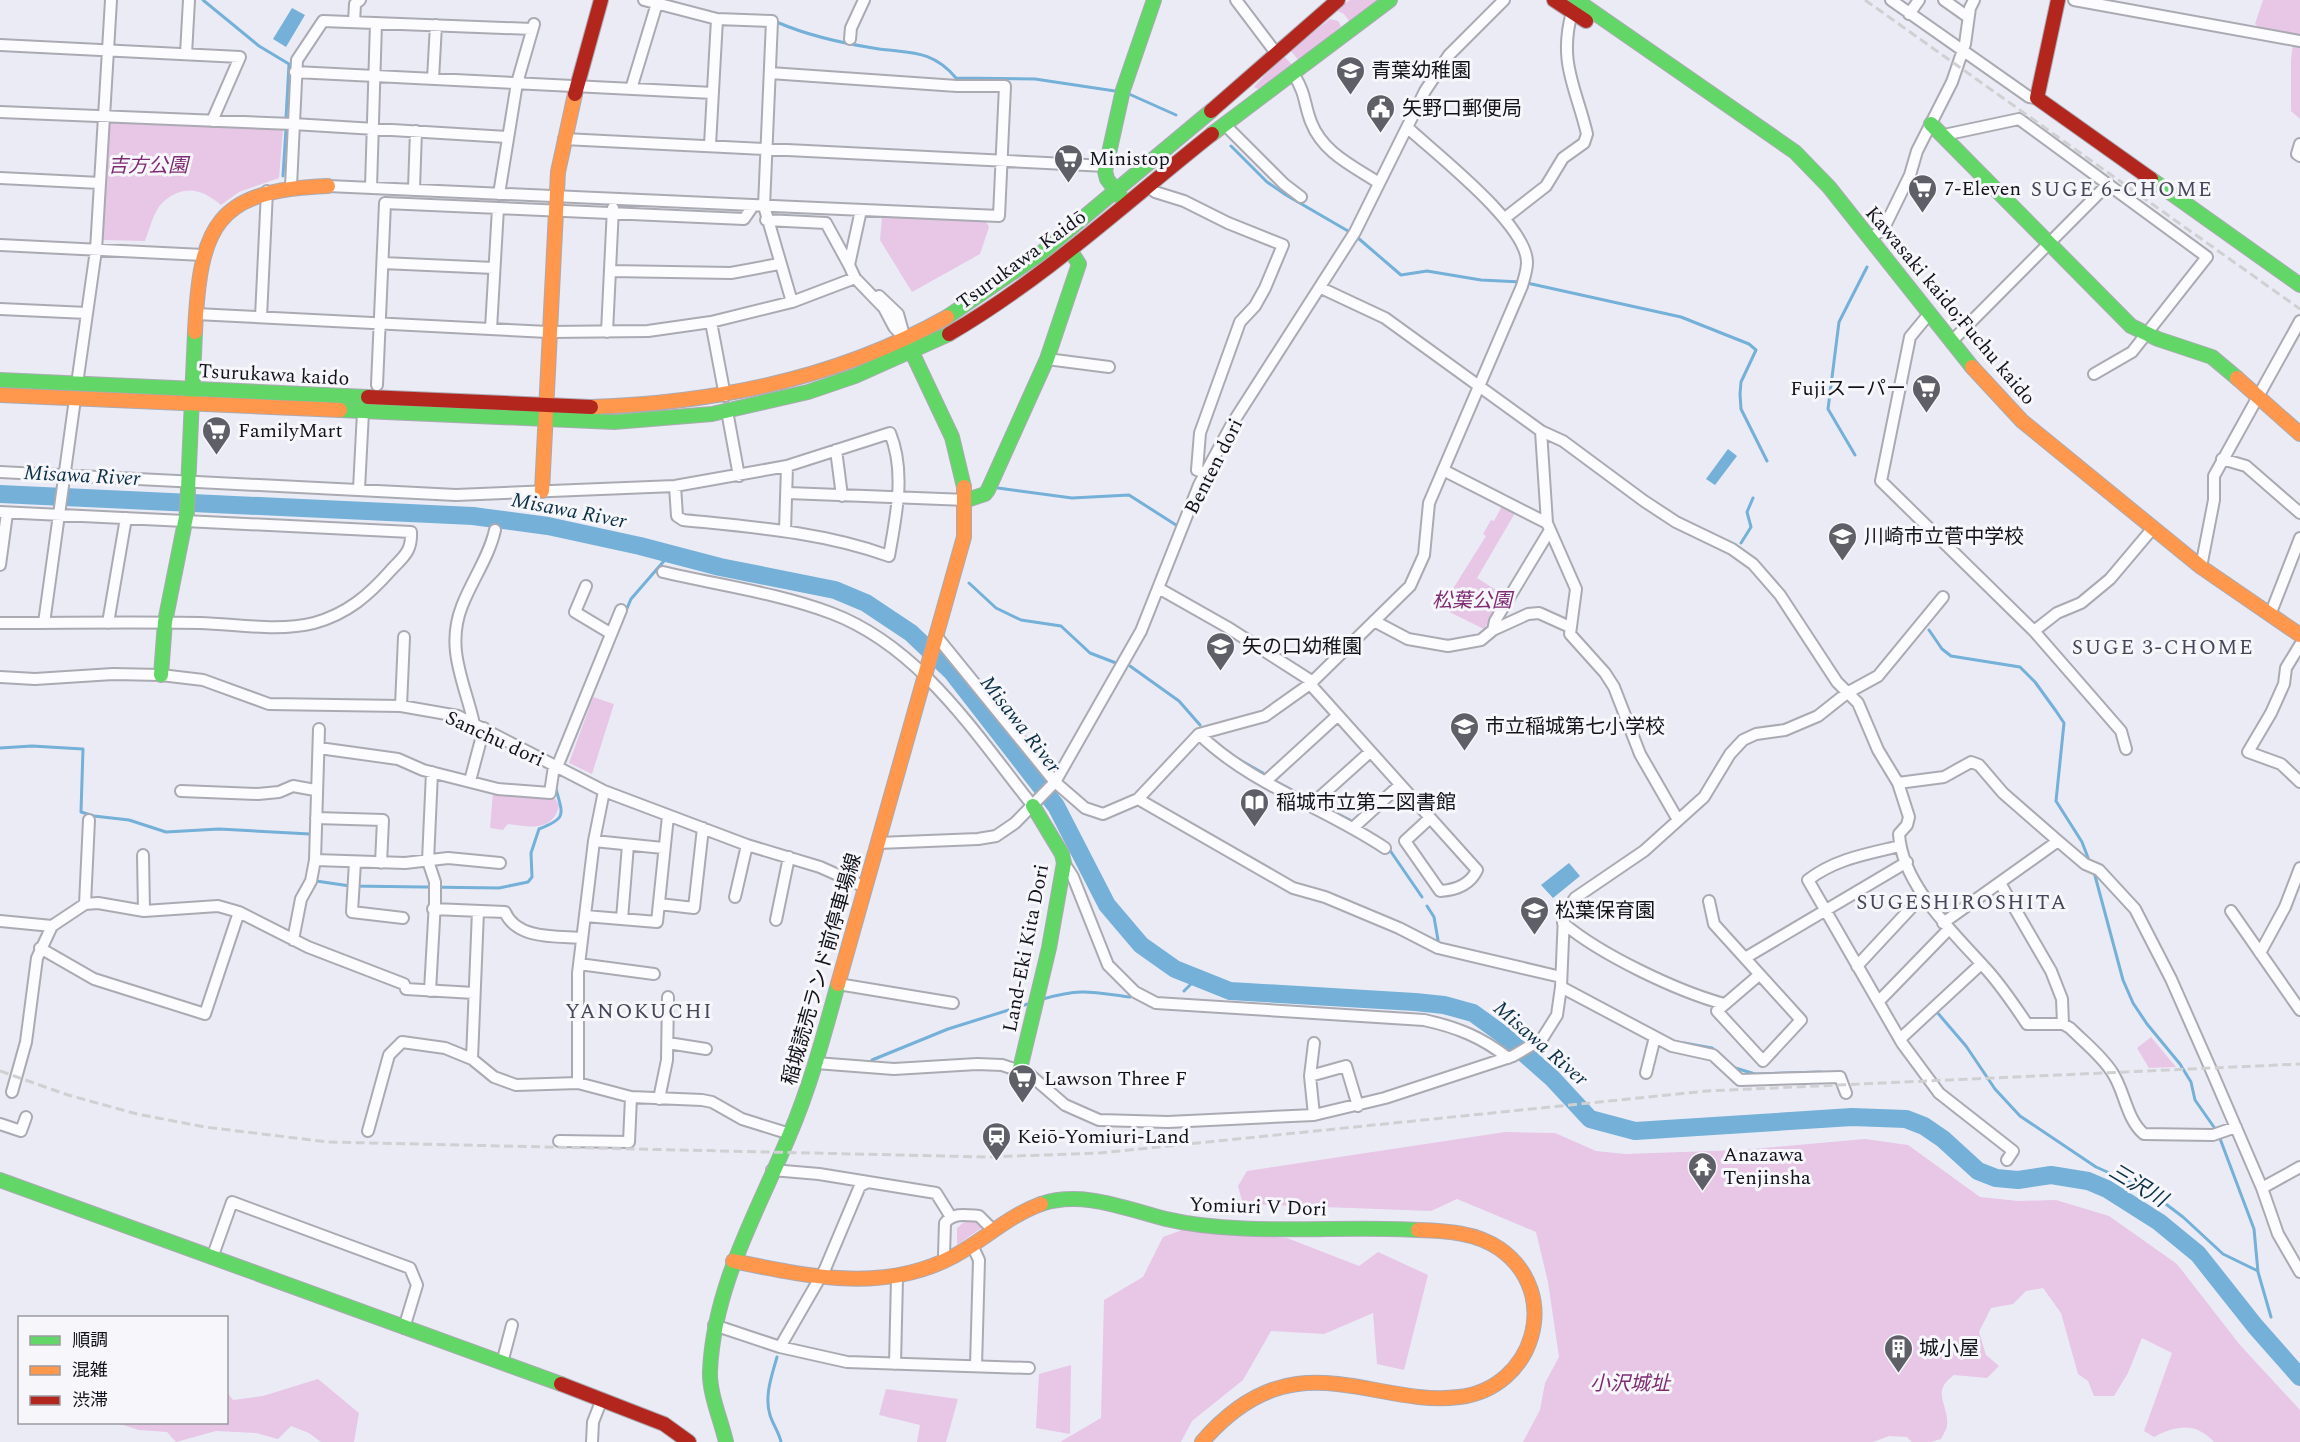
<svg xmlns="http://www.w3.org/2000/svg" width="2300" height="1442" font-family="Spectral,'Noto Sans JP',serif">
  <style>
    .green { fill: #e7c6e6 }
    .water { fill: #74b0d7 }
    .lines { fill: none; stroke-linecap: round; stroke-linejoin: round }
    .stream { stroke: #74b0d7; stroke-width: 3 }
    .river { stroke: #74b0d7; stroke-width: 18 }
    .street-casing { stroke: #aaaab3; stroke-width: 14 }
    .fast-casing { stroke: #aaaab3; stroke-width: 16 }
    .slow-casing { stroke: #aaaab3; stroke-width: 16 }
    .jam-casing { stroke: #aaaab3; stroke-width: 16 }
    .street { stroke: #fcfcfe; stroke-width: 10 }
    .fast { stroke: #63d668; stroke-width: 14 }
    .slow { stroke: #ff974d; stroke-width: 14 }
    .jam { stroke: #b3261e; stroke-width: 14 }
    .rail { stroke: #d0d0d3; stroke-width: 3; stroke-dasharray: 9 4.5; stroke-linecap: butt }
    .labels { text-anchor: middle; stroke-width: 6; stroke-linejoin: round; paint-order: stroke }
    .poi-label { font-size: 20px; fill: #13131b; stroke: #f6f6fb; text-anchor: start }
    .park-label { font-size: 20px; font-style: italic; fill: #7d2b72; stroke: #f6f6fb }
    .street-label { font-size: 20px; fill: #13131b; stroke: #f6f6fb }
    .neighbourhood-label { font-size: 21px; letter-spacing: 1.5px; fill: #46465a; stroke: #f6f6fb }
    .water-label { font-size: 21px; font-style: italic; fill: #0b3046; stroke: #f6f6fb }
  </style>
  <rect width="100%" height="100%" fill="#ebebf6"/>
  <!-- green -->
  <path class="green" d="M1350 0H1377L1349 21 1344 14 1336 10Z
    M2263 0H2300V36L2259 28 2255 24Z
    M1330 19 1338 21 1341 26 1300 62 1290 50Z
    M2293 43 2300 45V119L2291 111V60Z
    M1283 55 1294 67 1258 89 1254 87Z
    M109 123 283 129 279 178 239 192 221 205C202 189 184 184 163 202 154 210 149 231 145 241L103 240Z
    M882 217 986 221 989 227 980 254 912 292 880 240Z
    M1502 506 1515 513 1477 578 1504 595 1484 629 1441 608 1486 536 1483 534 1491 520 1494 521Z
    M593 697 614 704 592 774 569 763Z
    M493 792 551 798 553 795 559 805C554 832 529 827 508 824L503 830 490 828Z
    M2151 1037 2176 1067 2149 1068 2137 1048Z
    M1505 1132 1555 1133 1596 1151 1625 1154 1741 1150 1865 1139 1908 1145 1980 1197 2018 1201 2056 1200 2109 1216 2177 1264 2240 1345 2300 1410V1442H2214C2196 1422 2176 1425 2154 1437L2144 1431 2172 1353 2142 1338 2128 1373 2114 1396H2094L2088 1381 2078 1374 2061 1313 2043 1288 2026 1291 2013 1304 1991 1308 1979 1332 1986 1355 1999 1366 1987 1378 1954 1375C1930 1392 1949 1404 1947 1425 1947 1429 1943 1435 1941 1439L1931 1442H1912L1907 1437 1889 1436 1873 1442H1523L1540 1410 1545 1383 1559 1357 1548 1282 1536 1232 1457 1199 1431 1211 1243 1204 1238 1186 1247 1171Z
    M964 1222H978L983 1227 957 1245V1228Z
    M1182 1230 1287 1238 1359 1266 1378 1252 1428 1275 1404 1370 1377 1364 1373 1313 1324 1334 1271 1331 1243 1380 1192 1421 1181 1442H1060L1101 1418 1104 1300 1143 1277 1163 1237Z
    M1071 1365 1070 1434 1036 1428 1039 1374Z
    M318 1379 359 1413 354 1442H321L309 1433 291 1426 278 1439 256 1433 216 1431 176 1442 167 1432 139 1430 117 1423 226 1422 227 1392 233 1400 263 1396Z
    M886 1389 958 1399 946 1442H917L920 1425 879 1415Z"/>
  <!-- water -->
  <path class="water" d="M292 8 305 15 286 47 273 39Z
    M1728 449 1737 456 1715 485 1706 479Z
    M1569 863 1580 876 1553 898 1541 885Z"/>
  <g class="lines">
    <!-- stream -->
    <path class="stream" d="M203 0 259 46 289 64 286 118
      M779 23C807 35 842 43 873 48 908 54 931 48 956 78L1035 79 1115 91
      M1129 94 1176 115
      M1231 146 1267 182 1286 195 1348 231
      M283 176 286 128
      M1358 238 1401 275 1427 271 1481 280 1521 282
      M1527 283 1681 317 1749 344 1756 350 1741 382 1740 394 1741 409 1767 461
      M1855 455 1828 409 1839 322 1867 267
      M998 488 1072 498 1129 495 1176 525
      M1741 543 1751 527 1747 512 1753 498
      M969 583 996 608 1021 620 1061 626 1090 653 1116 663
      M625 613 631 599 670 554
      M1929 630 1942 649 1951 656 2020 667 2035 682 2056 711 2064 723 2056 801 2082 842 2090 863
      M1130 666 1179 701 1200 725
      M0 748 32 746 83 749 81 812 94 816 129 820 166 832 219 829 310 834 311 840
      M1238 759 1263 773
      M563 766 610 650
      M1277 782 1307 798
      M1322 806 1350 820
      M1387 846 1422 897
      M2094 872 2123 980 2133 1003 2147 1024 2180 1064 2191 1082 2195 1100 2216 1130
      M316 881 350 886 499 888 528 882 532 877 531 853 539 829C567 818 563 815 556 789
      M1427 906 1434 917 1438 940
      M1184 991 1196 979
      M1043 999C1082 988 1091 992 1130 997
      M1936 1011 1966 1046 1995 1089 2020 1116 2096 1167 2146 1189 2183 1217 2223 1254 2258 1271
      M1684 1043 1712 1048 1724 1058
      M872 1060 948 1029 1031 1003
      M1732 1067 1755 1074 1821 1072
      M2219 1136 2254 1229 2258 1272 2271 1317
      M777 1357C772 1375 764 1396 770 1415 773 1425 779 1432 781 1442"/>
    <!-- river -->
    <path class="river" d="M0 494 473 516 548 526 640 546 720 567 835 590 866 603 911 633 952 672 1056 806 1107 905 1141 945 1175 969 1230 991 1415 1002 1444 1005 1473 1013 1502 1034 1552 1078 1590 1119 1635 1131 1852 1117 1906 1119 1924 1126 1943 1139 1978 1171 1996 1178 2018 1180 2051 1175 2088 1181 2107 1189 2159 1222 2198 1254 2255 1326 2300 1377"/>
    <defs>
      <path id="street" d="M644 0 717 19 772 21 764 206 792 302
        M1236 0 1276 53
        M1891 0 2029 97 2037 98
        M1944 0 1968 17
        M2074 0 2300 41
        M1909 14 1919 0
        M354 22 355 4 360 0
        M850 39 851 28 864 0
        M0 45 240 57 212 121
        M186 54 189 0
        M295 72 713 93
        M1294 75C1306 94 1304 104 1311 122 1323 153 1353 166 1379 183
        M433 79 436 25
        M631 89 658 0
        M0 112 293 124 507 137
        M1225 125 1284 184 1301 197
        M1944 135 2019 119 2207 257 2132 352 2094 374
        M564 139 1106 166
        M2300 144 2297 154 2300 156
        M710 145 717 19
        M0 178 100 183
        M291 186 297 60 323 21 532 29
        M328 186 999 216 1005 86H957L770 73
        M1148 186 1155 192 1184 201 1228 223 1283 245 1265 288 1255 306 1240 322 1200 433 1197 470 1205 473
        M371 187 376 23
        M414 188 416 131
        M499 194 517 83 534 24
        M861 210 849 265 855 278 884 308 894 327 905 339
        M1505 218 1546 186 1563 158 1584 143 1587 134C1576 87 1558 63 1572 12
        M766 220 826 223 849 265
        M1869 238 1883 230 1910 175 1917 151 1952 82 1965 44 1970 8 1974 0
        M0 245 203 255
        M383 263 494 268
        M610 271 731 273 779 264
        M1321 288 1385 318 1541 431 1563 441 1644 501 1676 522 1732 549 1753 564 1780 595 1837 682 1858 703 1878 750 1898 783 1909 817 1907 825 1899 834C1902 886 1956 935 1988 971 2003 988 2015 1006 2027 1024H2063L2070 1028C2084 1042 2101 1055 2112 1072 2125 1091 2126 1119 2144 1134L2213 1135 2236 1127
        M879 296 898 314 905 339
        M0 309 87 313
        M196 314 548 332 648 331 711 322 792 302 855 278
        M1929 314 1910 337 1881 481 2034 631 2121 731 2126 749
        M261 317 267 191
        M711 322 725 396
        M491 329 498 208
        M607 332 613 208
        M1951 342 2107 185
        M1047 359 1109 367
        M77 384 96 250 111 0
        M377 385 385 203 744 219 753 206
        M727 411 739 476
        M1541 431 1547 523 1576 589 1570 634 1605 673 1614 687 1640 754 1678 820
        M836 450 842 496
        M2222 459 2246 466 2300 513
        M1443 470 1547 523
        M0 472 456 495 675 486 787 466 890 433C906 472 896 516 889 556 823 532 752 527 683 520L677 516 675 486
        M359 489 363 412
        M788 493 967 500
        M0 512 411 532C412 552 403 557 391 570 369 595 347 614 314 623 278 632 237 624 200 623 134 622 67 623 0 623
        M785 531 787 466
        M0 565 7 513
        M2201 567 2214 500V476L2300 321
        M663 572C718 585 778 593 831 613 921 647 976 735 1033 806
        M586 586 575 612 610 633
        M1160 589 1227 627 1313 682
        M2270 615 2300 538
        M1374 621 1408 639 1448 646 1481 640 1493 630 1528 614 1539 613 1570 627
        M44 623 75 399
        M108 623 126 518
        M1493 630 1495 621 1550 530
        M2034 631 2057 613 2081 603 2110 579 2153 528
        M937 637 1055 782 1085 808 1103 814 1138 799 1199 734 1265 716 1310 684 1410 586 1424 555 1429 503 1522 286C1524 279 1527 270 1527 263 1528 225 1436 154 1408 128
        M2300 645 2286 668 2284 684 2271 713 2248 752 2281 764 2300 782
        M0 677 35 679 113 674 161 675 203 680 269 704 401 706 458 716 604 791 747 845 820 867 865 887
        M1310 684 1477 870C1470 885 1456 890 1440 891L1405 841 1430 818
        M401 706 404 637
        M474 724C465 683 445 649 462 606 472 580 489 557 495 530
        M1199 734C1251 785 1326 808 1385 848
        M319 748 398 759 423 770 498 789 550 793 554 766
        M557 767 621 610
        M470 781 484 728
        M1266 781 1337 716
        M1898 783 1944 777 1971 762 1979 765 2003 793 2058 841 2085 864 2099 870 2135 909 2171 979 2209 1065 2262 1188 2278 1234 2300 1272
        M181 791 258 794 279 792 293 786 315 790
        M1138 799 1293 888 1325 897 1399 928 1438 948 1561 977
        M1311 805 1370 752
        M316 818 383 820 381 863
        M1354 827 1400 785
        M594 841 663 848
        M878 843 978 839 996 836 1015 823 1055 782 1141 631 1199 485 1232 424 1355 232 1425 91 1449 55 1504 0
        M1900 846C1867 854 1835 859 1808 880L1902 1043 1939 1093 2013 1151 2007 1160
        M143 855 144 911
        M315 860 405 863 448 858 500 863
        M355 862 352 912 403 918
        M1064 863 1073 877 1108 965 1135 992 1156 1003 1424 1020C1456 1027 1482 1037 1508 1058
        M2000 883 2051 971 2062 999 2063 1024
        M735 897 747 845
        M1709 901 1714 924 1801 1020 1763 1061 1717 1011 1759 975
        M85 904 89 820
        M659 904 694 908 703 828
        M433 909 505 912C517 940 557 936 582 938
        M2231 911 2300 1010
        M585 916 657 922 668 816
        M622 919 628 845
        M776 920 789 857
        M0 921 52 926 85 904 98 903 144 911 218 906 239 912 308 947 404 984 406 989 474 993
        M1563 923C1601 955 1677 991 1724 1004
        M1943 923 2058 841
        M293 940 301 899 311 881 315 860 319 729
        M40 948 94 979 205 1014 239 912
        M2260 953 2285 907 2300 868
        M1745 958 1907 862
        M579 964 654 974
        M1857 966 1923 895
        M838 984 953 1003
        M1561 987 1672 1046 1713 1055 1740 1080 1840 1077 1846 1093
        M430 991 435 902V882L428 861 432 772
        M1879 1001 1948 930
        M1900 1039 1981 964
        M668 1043 706 1049
        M472 1059 478 911
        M816 1063 894 1069 977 1064 1002 1065 1029 1074 1065 1105 1099 1120 1168 1122 1314 1115 1385 1098 1513 1056 1542 1039 1557 1015 1561 987 1564 915 1575 898 1644 851 1704 797 1730 754 1743 740 1756 734 1785 730 1818 716 1847 693 1878 676 1943 597
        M1646 1073 1655 1037
        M1310 1076 1346 1066 1358 1106
        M578 1083V973L594 841 604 791
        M12 1092 26 1042 37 958 52 926
        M659 1099 667 1060 668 997
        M1314 1115 1310 1076 1314 1043
        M0 1124 21 1131 26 1117
        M368 1131 389 1055 402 1042 445 1048 472 1059 494 1077 516 1085 578 1083 631 1097 702 1100 712 1102 742 1119 790 1134
        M559 1141 629 1142 631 1097
        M772 1170 819 1174 936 1193 951 1217
        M2262 1188 2300 1167
        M972 1245 979 1260 976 1366
        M212 1258 232 1202 410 1268 417 1285 404 1328
        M947 1260 944 1255 945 1223C953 1212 967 1215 979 1216L992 1229
        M714 1325 780 1347 847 1362 1029 1368
        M780 1347 825 1269 860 1186 866 1183
        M502 1363 512 1325
        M895 1364 897 1278
        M592 1442 593 1422 602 1399"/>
      <path id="fast" d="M1576 0 1795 152 1829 187 1972 367
        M1931 124 2131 326 2158 339 2212 357 2237 378
        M1212 134 1390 0
        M2151 179 2300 285
        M1123 200 1107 179 1105 171 1123 90 1154 0
        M947 317 1040 254 1211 111
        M908 344 952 437 964 487
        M0 380 368 397
        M340 410 614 422 712 414 808 392 855 376 949 334
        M967 500 985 494 988 490 1047 359 1079 264 1070 250
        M161 675 165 622 187 512 195 332
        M1020 1069 1049 948 1064 863 1062 854 1033 806
        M0 1180 561 1384
        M1041 1204C1082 1190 1126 1209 1166 1219 1243 1237 1338 1225 1418 1230
        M726 1442C721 1420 709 1393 710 1371 714 1285 757 1213 789 1136 810 1087 824 1035 838 984"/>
      <path id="slow" d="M195 332C200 226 215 190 328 186
        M1972 367 2022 421 2201 567 2300 635
        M2237 378 2300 434
        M0 395 340 410
        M591 407C715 403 837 379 947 317
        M542 491 558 172 575 94
        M838 984 964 537V487
        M733 1261C807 1276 884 1294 954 1256 984 1240 1008 1216 1041 1204
        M1202 1442C1227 1413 1258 1389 1297 1384 1351 1377 1405 1404 1459 1397 1534 1388 1563 1294 1500 1249 1476 1232 1446 1231 1418 1230"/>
      <path id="jam" d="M1554 0 1586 21
        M2058 0 2037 98 2151 179
        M575 94 601 0
        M1211 111 1338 0
        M949 334C1045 278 1125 203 1212 134
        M368 397 591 407
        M561 1384 664 1424 689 1442"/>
    </defs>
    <!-- street casing -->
    <use href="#street" class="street-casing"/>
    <!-- fast casing -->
    <use href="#fast" class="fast-casing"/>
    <!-- slow casing -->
    <use href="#slow" class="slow-casing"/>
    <!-- jam casing -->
    <use href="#jam" class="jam-casing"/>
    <!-- street -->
    <use href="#street" class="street"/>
    <!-- fast -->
    <use href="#fast" class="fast"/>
    <!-- slow -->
    <use href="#slow" class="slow"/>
    <!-- jam -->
    <use href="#jam" class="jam"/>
    <!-- rail -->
    <path class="rail" d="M1865 0 2300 309
      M0 1071 68 1095 137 1114 205 1127 328 1142 987 1157 1100 1153 1707 1091 2300 1064"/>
  </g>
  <!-- icons -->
  <defs>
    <symbol id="school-pin" viewBox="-11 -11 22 30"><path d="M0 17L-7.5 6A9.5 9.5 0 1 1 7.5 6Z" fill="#5f5f68" stroke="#f6f6fb"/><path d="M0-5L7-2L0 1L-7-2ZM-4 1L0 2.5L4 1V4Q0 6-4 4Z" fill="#fff"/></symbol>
    <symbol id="civic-pin" viewBox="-11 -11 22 30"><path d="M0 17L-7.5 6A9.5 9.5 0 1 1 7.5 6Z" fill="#5f5f68" stroke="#f6f6fb"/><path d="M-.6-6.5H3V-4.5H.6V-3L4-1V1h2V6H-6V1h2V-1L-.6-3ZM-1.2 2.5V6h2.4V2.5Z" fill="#fff"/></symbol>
    <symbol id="supermarket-pin" viewBox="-11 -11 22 30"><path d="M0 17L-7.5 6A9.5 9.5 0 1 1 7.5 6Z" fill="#5f5f68" stroke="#f6f6fb"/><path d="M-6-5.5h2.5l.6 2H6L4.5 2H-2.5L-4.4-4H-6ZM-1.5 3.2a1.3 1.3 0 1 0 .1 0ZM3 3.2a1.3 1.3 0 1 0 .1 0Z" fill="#fff"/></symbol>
    <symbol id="library-pin" viewBox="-11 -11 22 30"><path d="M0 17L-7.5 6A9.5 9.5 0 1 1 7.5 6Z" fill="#5f5f68" stroke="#f6f6fb"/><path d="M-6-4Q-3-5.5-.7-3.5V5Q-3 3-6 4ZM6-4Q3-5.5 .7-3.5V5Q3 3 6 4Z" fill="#fff"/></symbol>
    <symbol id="station-pin" viewBox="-11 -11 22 30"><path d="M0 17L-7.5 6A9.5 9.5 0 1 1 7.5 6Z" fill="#5f5f68" stroke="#f6f6fb"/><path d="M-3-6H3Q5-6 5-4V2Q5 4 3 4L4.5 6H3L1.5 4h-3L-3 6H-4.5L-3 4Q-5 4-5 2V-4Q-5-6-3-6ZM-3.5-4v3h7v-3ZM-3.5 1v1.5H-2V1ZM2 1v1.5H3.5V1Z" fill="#fff"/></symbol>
    <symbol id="temple-pin" viewBox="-11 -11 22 30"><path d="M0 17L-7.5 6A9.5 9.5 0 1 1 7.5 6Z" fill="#5f5f68" stroke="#f6f6fb"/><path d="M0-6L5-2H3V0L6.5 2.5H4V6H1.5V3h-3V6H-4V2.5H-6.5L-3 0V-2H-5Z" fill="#fff"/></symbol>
    <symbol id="building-pin" viewBox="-11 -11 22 30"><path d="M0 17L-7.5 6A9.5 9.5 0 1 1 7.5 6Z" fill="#5f5f68" stroke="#f6f6fb"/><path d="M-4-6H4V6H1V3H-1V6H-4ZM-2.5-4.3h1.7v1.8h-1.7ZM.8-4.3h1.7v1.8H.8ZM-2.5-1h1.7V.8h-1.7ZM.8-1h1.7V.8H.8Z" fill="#fff"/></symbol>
  </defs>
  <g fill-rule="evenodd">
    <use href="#school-pin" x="1334" y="54" width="33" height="45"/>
    <use href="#civic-pin" x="1364" y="92" width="33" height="45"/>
    <use href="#supermarket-pin" x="1052" y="142" width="33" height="45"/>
    <use href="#supermarket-pin" x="1906" y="172" width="33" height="45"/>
    <use href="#supermarket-pin" x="1910" y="372" width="33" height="45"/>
    <use href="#supermarket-pin" x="200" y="414" width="33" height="45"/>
    <use href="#school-pin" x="1826" y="520" width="33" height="45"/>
    <use href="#school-pin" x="1204" y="630" width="33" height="45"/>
    <use href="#school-pin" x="1448" y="710" width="33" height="45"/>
    <use href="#library-pin" x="1238" y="786" width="33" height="45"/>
    <use href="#school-pin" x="1518" y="894" width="33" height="45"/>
    <use href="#supermarket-pin" x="1006" y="1062" width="33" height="45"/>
    <use href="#station-pin" x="980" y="1120" width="33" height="45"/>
    <use href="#temple-pin" x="1686" y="1150" width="33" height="45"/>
    <use href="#building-pin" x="1882" y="1332" width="33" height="45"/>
  </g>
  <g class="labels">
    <!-- poi labels -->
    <g class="poi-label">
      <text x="1371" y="77">青葉幼稚園</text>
      <text x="1402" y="115">矢野口郵便局</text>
      <text x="1089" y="165">Ministop</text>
      <text x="1944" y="195">7-Eleven</text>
      <text x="1906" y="395" text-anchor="end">Fujiスーパー</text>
      <text x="238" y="437">FamilyMart</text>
      <text x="1864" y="543">川崎市立菅中学校</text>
      <text x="1242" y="653">矢の口幼稚園</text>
      <text x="1485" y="733">市立稲城第七小学校</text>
      <text x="1276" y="809">稲城市立第二図書館</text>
      <text x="1555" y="917">松葉保育園</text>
      <text x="1044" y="1085">Lawson Three F</text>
      <text x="1017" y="1143">Keiō-Yomiuri-Land</text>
      <text x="1723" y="1161">Anazawa<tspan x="1723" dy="23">Tenjinsha</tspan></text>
      <text x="1919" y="1355">城小屋</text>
    </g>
    <!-- park labels -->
    <g class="park-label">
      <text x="148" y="172">吉方公園</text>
      <text x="1472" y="607">松葉公園</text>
      <text x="1630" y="1390">小沢城址</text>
    </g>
    <!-- street labels -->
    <g class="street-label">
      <text transform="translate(1021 259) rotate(-36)" y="7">Tsurukawa Kaidō</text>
      <text transform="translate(1951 305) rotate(50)" y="7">Kawasaki kaido;Fuchu kaido</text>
      <text transform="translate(274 374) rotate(3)" y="7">Tsurukawa kaido</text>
      <text transform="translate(1213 466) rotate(-63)" y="7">Benten dori</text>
      <text transform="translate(495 738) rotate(25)" y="7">Sanchu dori</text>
      <text transform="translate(1025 948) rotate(-79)" y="7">Land-Eki Kita Dori</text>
      <text transform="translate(821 969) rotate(-74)" y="7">稲城読売ランド前停車場線</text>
      <text transform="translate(1258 1206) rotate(2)" y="7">Yomiuri V Dori</text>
    </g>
    <!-- neighbourhood labels -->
    <g class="neighbourhood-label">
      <text x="2122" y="196">SUGE 6-CHOME</text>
      <text x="2163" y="654">SUGE 3-CHOME</text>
      <text x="1962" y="909">SUGESHIROSHITA</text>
      <text x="639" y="1018">YANOKUCHI</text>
    </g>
    <!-- water labels -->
    <g class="water-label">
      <text transform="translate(82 475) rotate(3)" y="7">Misawa River</text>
      <text transform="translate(569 510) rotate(11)" y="7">Misawa River</text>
      <text transform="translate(1021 724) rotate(52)" y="7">Misawa River</text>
      <text transform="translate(1541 1043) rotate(41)" y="7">Misawa River</text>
      <text transform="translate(2138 1185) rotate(31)" y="7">三沢川</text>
    </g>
  </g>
  <!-- legend -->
  <rect x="18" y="1316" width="210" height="108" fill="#f6f6fb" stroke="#9b9ba1" stroke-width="1.5"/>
  <rect x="30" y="1336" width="30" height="9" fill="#63d668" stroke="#9b9ba1" stroke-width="1.5"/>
  <text x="72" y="1346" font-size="18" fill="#13131b">順調</text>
  <rect x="30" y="1366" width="30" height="9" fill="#ff974d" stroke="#9b9ba1" stroke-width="1.5"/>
  <text x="72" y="1376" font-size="18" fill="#13131b">混雑</text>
  <rect x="30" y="1396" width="30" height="9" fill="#b3261e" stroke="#9b9ba1" stroke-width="1.5"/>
  <text x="72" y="1406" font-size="18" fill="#13131b">渋滞</text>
</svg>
